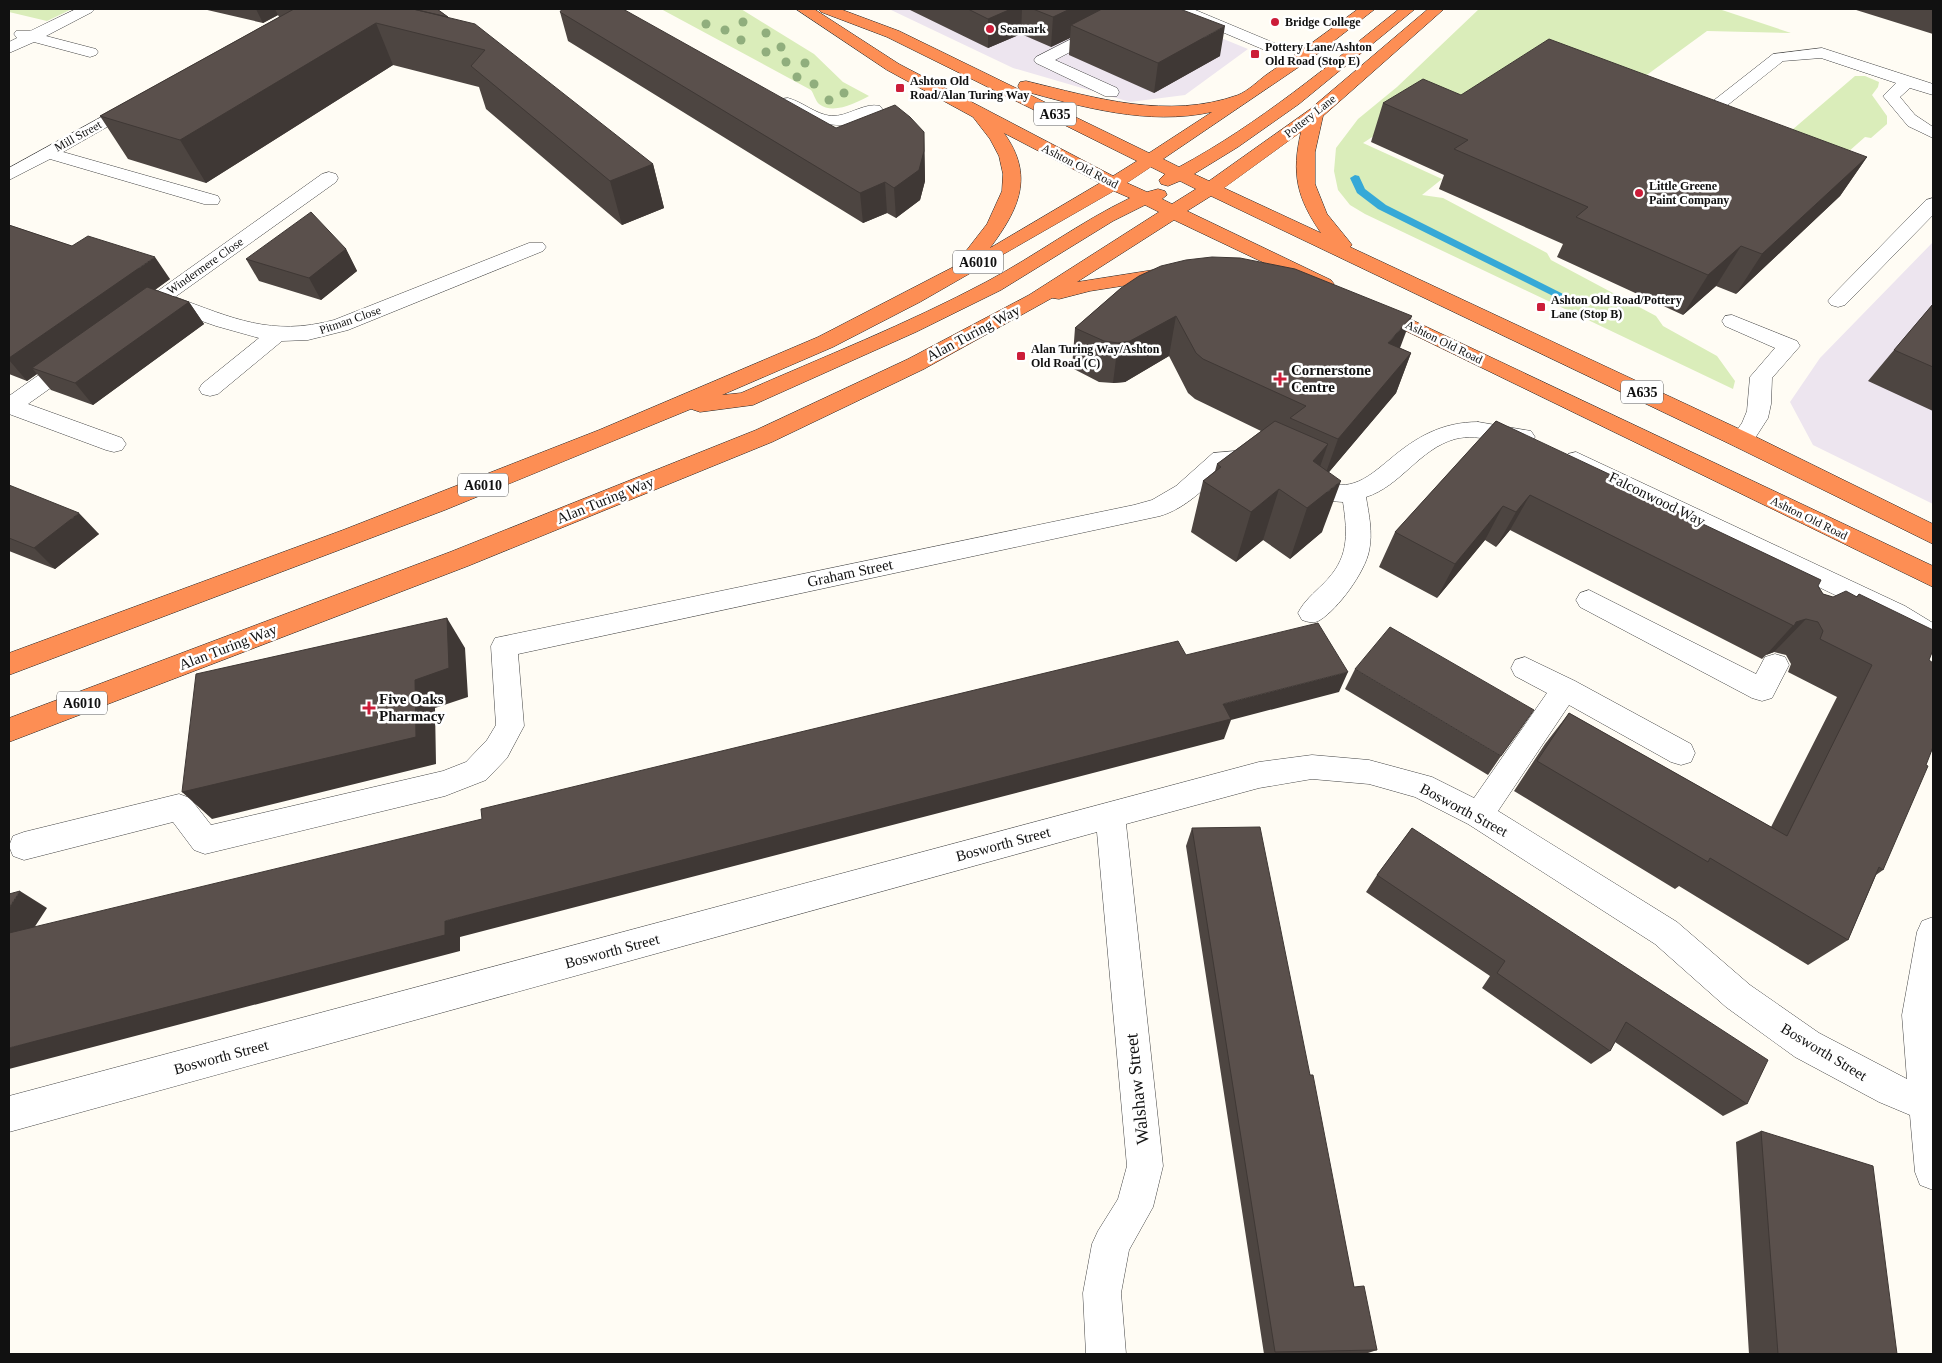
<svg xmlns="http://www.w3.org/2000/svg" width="1942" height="1363" font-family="'Times New Roman',serif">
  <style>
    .industrial { fill: #ede5ef }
    .green { fill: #daedba }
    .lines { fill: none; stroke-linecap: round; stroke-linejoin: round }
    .stream { fill: #36a9d7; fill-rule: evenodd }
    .minor-casing { stroke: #444; stroke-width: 1 }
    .highway-casing { stroke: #222; stroke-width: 1 }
    .minor { fill: #fff; fill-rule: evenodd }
    .highway { fill: #fd8e54; fill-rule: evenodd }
    .tree { fill: #90ae7d }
    .wall { fill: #4d4541 }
    .shaded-wall { fill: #3f3835 }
    .building { fill: #5a504c; stroke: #3f3835 }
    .poi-dot { fill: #cc1d39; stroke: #fff; stroke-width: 2 }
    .labels { text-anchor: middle; stroke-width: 5; stroke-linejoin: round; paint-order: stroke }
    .far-poi-label { font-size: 12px; font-weight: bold; fill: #111; stroke: #fff; text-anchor: start }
    .far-street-label { font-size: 12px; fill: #111; stroke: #fff }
    .shield { fill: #fff; stroke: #585858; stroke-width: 1 }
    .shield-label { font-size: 14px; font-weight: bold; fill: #111 }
    .street-label { font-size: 15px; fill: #111; stroke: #fff }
    .poi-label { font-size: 15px; font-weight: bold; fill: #111; stroke: #fff; text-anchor: start }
    .near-street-label { font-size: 18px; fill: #111; stroke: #fff }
  </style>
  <rect width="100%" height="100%" fill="#fffcf4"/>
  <!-- industrial -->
  <path class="industrial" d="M889 9H1150L1248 49 1185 95 1130 102 1013 68Z
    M1933 242V504L1813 445 1790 402 1820 358Z"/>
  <!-- green -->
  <path class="green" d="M9 9H72L47 21 9 12Z
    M661 9H741L814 54 843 82 869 96C856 103 833 115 819 104 815 100 814 94 811 90Z
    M1479 9H1719L1791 33 1707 31 1607 104 1406 115 1363 143 1442 179 1422 195 1443 198 1547 253 1551 260 1656 316 1663 326 1717 356 1735 381 1733 389 1365 214 1350 205 1338 190 1334 171 1336 148 1358 119 1397 87Z
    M1855 76H1865L1879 82 1878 87 1872 95 1887 116V124L1871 138 1865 137 1813 183 1756 161Z"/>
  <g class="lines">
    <!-- stream -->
    <path class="stream" d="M1355 175 1359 176 1365 189 1386 205 1581 303 1579 305H1571L1378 209 1357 193 1350 178Z"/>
    <defs>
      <path id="minor" d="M76 9H95L92 12 46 36 96 49 98 52 96 55 90 57 34 42 9 53V42L17 38 14 34 16 31H30Z
        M1130 9H1149L1146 12 1055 60 1117 88 1119 92 1117 96H1105L1036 63 1034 60 1036 57Z
        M1172 9H1193L1279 45 1281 48 1279 51H1267L1175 12Z
        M1822 48 1933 84V95L1910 88 1900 97 1915 115 1933 127V138L1908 126 1883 96 1896 83 1821 58 1783 61 1705 123H1693L1690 119 1773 54Z
        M136 98 142 99 145 103 142 107 63 152 218 196 220 200 218 204H204L50 159 9 180V168Z
        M788 98C803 102 815 114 831 116 848 117 864 102 880 106L883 110C865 135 796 126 779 103L782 99Z
        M329 172 336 174 338 178 336 182 175 297C233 318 271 337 334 320L529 243H543L546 247 543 251 348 330 308 340 282 341 218 394 210 396 202 394 199 389 202 384 259 338 216 326 162 307 148 313 141 311 138 307 141 303 322 174Z
        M1933 198V215L1845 305 1838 307 1831 305 1828 301 1831 297 1926 200Z
        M1732 315 1797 341 1800 346 1772 378 1771 404 1768 418 1750 446 1742 448 1734 446 1730 440 1742 423 1747 411 1750 377 1775 348 1725 326 1722 321 1725 316Z
        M75 353 83 355 86 360 83 365 28 404 122 438 126 444 122 450 114 452 106 450 9 414V396L67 355Z
        M1478 422 1531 431 1535 437 1531 443C1510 448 1481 432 1455 439 1419 449 1401 486 1366 497 1369 515 1373 533 1369 551 1365 572 1338 609 1320 620 1314 624 1308 622 1302 620L1298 613C1304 601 1314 593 1323 584 1349 559 1348 536 1343 502 1326 501 1297 497 1288 482L1292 476C1312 470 1330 491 1354 483 1367 479 1379 468 1389 460 1416 437 1442 422 1478 422Z
        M1247 450 1268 456 1272 462 1268 468C1257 471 1241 466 1227 467 1207 486 1187 508 1160 516L518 654 524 726 507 758 486 780 445 796 205 854 194 850 173 822 24 860 13 856 9 846 13 836 24 832 179 794 190 798 211 825 443 771 466 762 487 740 496 725 491 646 495 638 1134 505 1152 500 1176 486 1213 453Z
        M1576 452 1905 606 1933 623V646L1924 643 1887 620 1568 466 1564 460 1568 454Z
        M1589 590 1756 674 1765 657 1775 654 1785 657 1789 665 1772 698 1762 701 1752 698 1580 607 1576 600 1580 593Z
        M1525 657 1575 681 1691 744 1695 753 1691 762 1681 765 1671 762 1569 705 1498 811 1677 922 1750 985 1819 1033 1907 1079 1902 1015 1917 932 1922 921 1933 917V1190L1920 1185 1915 1172 1910 1115 1879 1102 1795 1057 1726 1007 1655 944 1468 824 1415 797 1369 784 1312 779 1259 788 1126 824 1163 1166 1153 1207 1129 1250 1121 1293 1126 1354H1086L1083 1293 1092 1244 1098 1231 1118 1199 1127 1166 1097 832 9 1132V1096L1259 762 1312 755 1369 760 1432 777 1474 798 1547 693 1515 676 1511 668 1515 660Z"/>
      <path id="highway" d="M796 9H814L899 64 1113 176 1137 161 887 37 821 12 818 9H840L899 31 1149 153 1212 112C1148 126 1082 107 1020 90L1018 86 1020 82 1026 81C1096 98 1168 120 1238 95 1248 91 1258 81 1266 75 1297 54 1328 31 1358 9H1375L1312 58 1163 159 1179 167C1259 124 1329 65 1399 9H1415L1299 104 1238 147 1194 174 1209 181 1309 110 1428 9H1444L1323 116 1315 152V184L1327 214 1349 241 1352 245 1350 247 1750 434 1933 524V544L1734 446 1211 196 1187 211 1331 280 1334 284 1331 288 1324 290 1317 288 1174 220 1077 282 1172 267 1179 269 1182 273 1179 277 1090 291 1059 299 1052 298 924 369 772 442 468 566 9 742V718L450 552 756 430 908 359 1029 295 1159 212 1145 205 1113 221 1001 290 916 332 753 405 700 412 691 409 445 510 9 675V653L343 530 599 430 818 337 961 263 959 260 987 224 1002 191 1003 174 999 156 990 139 973 117 887 70ZM1301 132C1291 174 1297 198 1321 233L1224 188ZM1004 133 1100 183 990 248C1019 209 1035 176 1004 133ZM1151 167 1165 174 1159 180 1161 184 1168 186 1180 181 1196 189 1172 204 1162 199 1167 195 1165 191 1158 189 1147 192 1127 183ZM1114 191 1130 198C1080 222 1035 256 986 282 907 324 823 357 741 393L722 395 833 347 920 302Z
        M1376 303 1933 566V587L1369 313 1366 309 1369 305Z"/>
    </defs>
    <!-- minor casing -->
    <use href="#minor" class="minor-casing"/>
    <!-- highway casing -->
    <use href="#highway" class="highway-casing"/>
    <!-- minor -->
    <use href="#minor" class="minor"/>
    <!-- highway -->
    <use href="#highway" class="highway"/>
  </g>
  <!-- trees -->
  <g class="tree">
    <circle cx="743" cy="22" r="4.5"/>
    <circle cx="706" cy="24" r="4.5"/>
    <circle cx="725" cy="30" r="4.5"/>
    <circle cx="766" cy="33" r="4.5"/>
    <circle cx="741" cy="40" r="4.5"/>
    <circle cx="781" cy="47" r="4.5"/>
    <circle cx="766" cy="52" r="4.5"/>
    <circle cx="786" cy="62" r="4.5"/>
    <circle cx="805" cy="63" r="4.5"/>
    <circle cx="797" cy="77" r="4.5"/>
    <circle cx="814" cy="84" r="4.5"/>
    <circle cx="844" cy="93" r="4.5"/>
    <circle cx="829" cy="100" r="4.5"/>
  </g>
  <!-- wall -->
  <path class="wall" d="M203 9H437L448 17 653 164 664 208 622 225 486 109 479 87 393 65 206 183 128 159 100 116 279 17 278 15 263 23Z
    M908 9H1180L1220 56 1154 93 1069 55 1070 38 1051 47 1021 34 988 48Z
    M1853 9H1933V34Z
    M560 12 836 128 924 132 925 181 920 200 896 218 887 213 863 223 568 41Z
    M1461 95 1867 157 1840 196 1736 294 1716 286 1683 315 1557 257 1563 244 1439 189 1444 175 1371 142 1383 103Z
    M9 225 170 279 155 290 189 302 204 324 93 405 51 390 37 374 27 381 9 374Z
    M346 249 357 271 321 300 259 281 246 259Z
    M1121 288 1400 348 1411 353 1396 393 1329 472 1322 532 1290 559 1263 540 1236 562 1191 532 1203 481 1215 471 1217 464 1261 431 1195 399 1188 393 1169 356 1125 382 1113 383 1099 382 1072 368 1075 328Z
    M1933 304V411L1868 381 1894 350Z
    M1496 421 1818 586 1823 594 1833 597 1857 596 1859 594 1929 660 1883 870 1876 875 1848 940 1808 965 1679 886 1675 889 1514 791 1545 744 1569 713 1771 827 1837 697 1788 672 1791 664 1786 655 1774 652 1766 655 1762 659 1510 530 1496 547 1485 540 1437 598 1379 567 1395 532Z
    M9 485 99 534 55 569 9 551Z
    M1355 669 1501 756 1488 775 1345 689Z
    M1192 828 1310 1075 1354 1287 1377 1350 1365 1354H1264L1186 846Z
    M1412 828 1747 1104 1723 1116 1615 1042 1610 1051 1591 1064 1482 988 1490 976 1366 892 1377 875Z
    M1761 1131 1897 1354H1749L1736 1142Z"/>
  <!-- shaded-wall -->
  <path class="shaded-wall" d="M256 9H275L278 15 263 23Z
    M1011 9H1022L1021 34 988 48V19Z
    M1070 9H1117L1071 25 1070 38 1051 47 1053 17Z
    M376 23 393 65 206 183 180 140Z
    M1225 26 1220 56 1154 93 1158 63Z
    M924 132 925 181 920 200 896 218 894 188Z
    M1867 157 1840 196 1736 294 1762 254Z
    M653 164 664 208 622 225 610 181Z
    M885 182 887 213 863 223 860 193Z
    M1741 246 1716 286 1683 315 1708 275Z
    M346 249 357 271 321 300 309 278Z
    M155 257 170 279 41 371 32 368 37 374 27 381 9 360V358Z
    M189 302 204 324 93 405 75 383Z
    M1176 316 1169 356 1125 382 1113 383 1118 343Z
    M1412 316 1397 356 1388 343Z
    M1411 353 1396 393 1324 478 1338 439Z
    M1328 444 1310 495 1313 461Z
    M1341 481 1322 532 1290 559 1307 508Z
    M1279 489 1263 540 1236 562 1251 512Z
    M1530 495 1510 530 1496 547 1516 512Z
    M1503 506 1485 540 1437 598 1455 564Z
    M79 513 99 534 55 569 34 548Z
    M447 618 465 648 468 697 435 708 436 764 212 819 182 792Z
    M1806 619 1774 652 1766 655 1796 622Z
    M1348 672 1339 692 1231 720 1224 739 460 937V951L9 1069V1048L445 921 1223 704Z
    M20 891 47 908 17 954 9 949V908Z"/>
  <!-- building -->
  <path class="building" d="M294 9H413L475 24 653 164 610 181 471 66 485 50 376 23 180 140 100 116Z
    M413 9H437L448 17Z
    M562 9H623L836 128 895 105 910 117 924 132V151L919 170 894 188 885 182 860 193 560 12Z
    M968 9H1011L988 19Z
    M1033 9H1070L1053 17Z
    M1102 9H1180L1225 26 1158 63 1071 25Z
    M1549 39 1867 157 1762 254 1741 246 1708 275 1576 217 1588 207 1454 149 1468 140 1383 103 1423 79 1461 95Z
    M311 212 346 249 309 278 246 259Z
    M9 225 72 246 88 236 155 257 9 358Z
    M1212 257 1240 258 1295 269 1412 316 1388 343 1411 353 1338 439 1290 418 1306 406 1203 359 1196 353 1176 316 1130 341 1118 343 1104 341 1075 328 1121 288 1139 276 1161 266 1186 260Z
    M147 287 189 302 75 383 32 368Z
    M1933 304V367L1894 350Z
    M1275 421 1328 444 1313 461 1341 481 1307 508 1279 489 1251 512 1203 481 1221 467 1217 464Z
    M1496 421 1611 475 1608 479 1821 580 1818 586 1823 594 1833 597 1846 591 1857 597 1859 594 1933 630V650L1929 660 1933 663V747L1926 765 1928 766 1883 870 1879 867 1848 940 1710 858 1708 862 1537 761 1569 713 1787 836 1872 665 1820 639 1823 631 1818 622 1806 619 1796 622 1794 626 1530 495 1516 512 1503 506 1455 564 1395 532Z
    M9 485 79 513 34 548 9 538Z
    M447 618 449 668 415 680 416 737 182 792 196 674Z
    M1318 623 1348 672 1223 704 1231 719 445 921V935L9 1048V933L482 819 481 809 1178 641 1186 655Z
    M1390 627 1534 710 1501 756 1355 669Z
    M1260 827 1310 1075H1313L1354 1287 1364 1286 1377 1350 1275 1352 1192 828Z
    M1412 828 1768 1060 1747 1104 1626 1022 1610 1051 1497 973 1505 961 1377 875Z
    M20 891 9 908V894Z
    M1761 1131 1873 1166 1897 1354H1778Z"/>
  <!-- markers -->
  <g class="poi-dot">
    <circle cx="1275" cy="22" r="5"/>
    <circle cx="990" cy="29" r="5"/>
    <rect x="1250" y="49" width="10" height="10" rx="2.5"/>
    <rect x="895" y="83" width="10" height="10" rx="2.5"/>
    <circle cx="1639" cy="193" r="5"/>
    <rect x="1536" y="302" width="10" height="10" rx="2.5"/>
    <rect x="1016" y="351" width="10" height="10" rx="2.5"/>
    <path d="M1277.5 371.5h5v5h5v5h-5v5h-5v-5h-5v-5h5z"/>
    <path d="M366.5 700.5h5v5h5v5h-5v5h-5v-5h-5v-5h5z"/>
  </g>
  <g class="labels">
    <!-- far-poi labels -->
    <g class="far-poi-label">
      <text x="1285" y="26">Bridge College</text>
      <text x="1000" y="33">Seamark</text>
      <text x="1265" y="51">Pottery Lane/Ashton<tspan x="1265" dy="14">Old Road (Stop E)</tspan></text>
      <text x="910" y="85">Ashton Old<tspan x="910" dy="14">Road/Alan Turing Way</tspan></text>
      <text x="1649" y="190">Little Greene<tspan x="1649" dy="14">Paint Company</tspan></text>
      <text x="1551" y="304">Ashton Old Road/Pottery<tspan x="1551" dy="14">Lane (Stop B)</tspan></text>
      <text x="1031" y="353">Alan Turing Way/Ashton<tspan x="1031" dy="14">Old Road (C)</tspan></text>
    </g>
    <!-- far-street labels -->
    <g class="far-street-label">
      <text transform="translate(1310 116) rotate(-38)" y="4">Pottery Lane</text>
      <text transform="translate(78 136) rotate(-29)" y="4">Mill Street</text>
      <text transform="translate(1080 166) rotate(27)" y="4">Ashton Old Road</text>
      <text transform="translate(205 266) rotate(-35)" y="4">Windermere Close</text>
      <text transform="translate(350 320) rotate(-19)" y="4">Pitman Close</text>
      <text transform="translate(1444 342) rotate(26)" y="4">Ashton Old Road</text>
      <text transform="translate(1809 518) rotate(26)" y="4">Ashton Old Road</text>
    </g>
    <!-- shield labels -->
    <g class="shield">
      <rect x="1034" y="102.5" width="42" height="23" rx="4"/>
      <rect x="953" y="250.5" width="50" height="23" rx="4"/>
      <rect x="1621" y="380.5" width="42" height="23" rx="4"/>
      <rect x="458" y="473.5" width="50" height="23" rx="4"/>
      <rect x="57" y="691.5" width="50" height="23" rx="4"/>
    </g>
    <g class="shield-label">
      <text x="1055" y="119">A635</text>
      <text x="978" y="267">A6010</text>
      <text x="1642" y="397">A635</text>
      <text x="483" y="490">A6010</text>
      <text x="82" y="708">A6010</text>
    </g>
    <!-- street labels -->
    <g class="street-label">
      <text transform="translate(973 333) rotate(-28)" y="5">Alan Turing Way</text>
      <text transform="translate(1657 499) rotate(26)" y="5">Falconwood Way</text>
      <text transform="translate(605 500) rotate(-22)" y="5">Alan Turing Way</text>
      <text transform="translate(850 573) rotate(-12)" y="5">Graham Street</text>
      <text transform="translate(228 647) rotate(-21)" y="5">Alan Turing Way</text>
      <text transform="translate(1464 810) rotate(28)" y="5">Bosworth Street</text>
      <text transform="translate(1003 844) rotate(-15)" y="5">Bosworth Street</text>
      <text transform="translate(612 951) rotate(-15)" y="5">Bosworth Street</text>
      <text transform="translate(1824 1052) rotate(31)" y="5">Bosworth Street</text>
      <text transform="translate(221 1057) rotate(-15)" y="5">Bosworth Street</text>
    </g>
    <!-- poi labels -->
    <g class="poi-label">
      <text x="1291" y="375">Cornerstone<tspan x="1291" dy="17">Centre</tspan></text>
      <text x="379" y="704">Five Oaks<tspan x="379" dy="17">Pharmacy</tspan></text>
    </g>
    <!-- near-street labels -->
    <g class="near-street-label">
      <text transform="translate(1137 1089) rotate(-96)" y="6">Walshaw Street</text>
    </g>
  </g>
  <!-- border -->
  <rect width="1942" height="1363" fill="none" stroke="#111111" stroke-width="20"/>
</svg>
